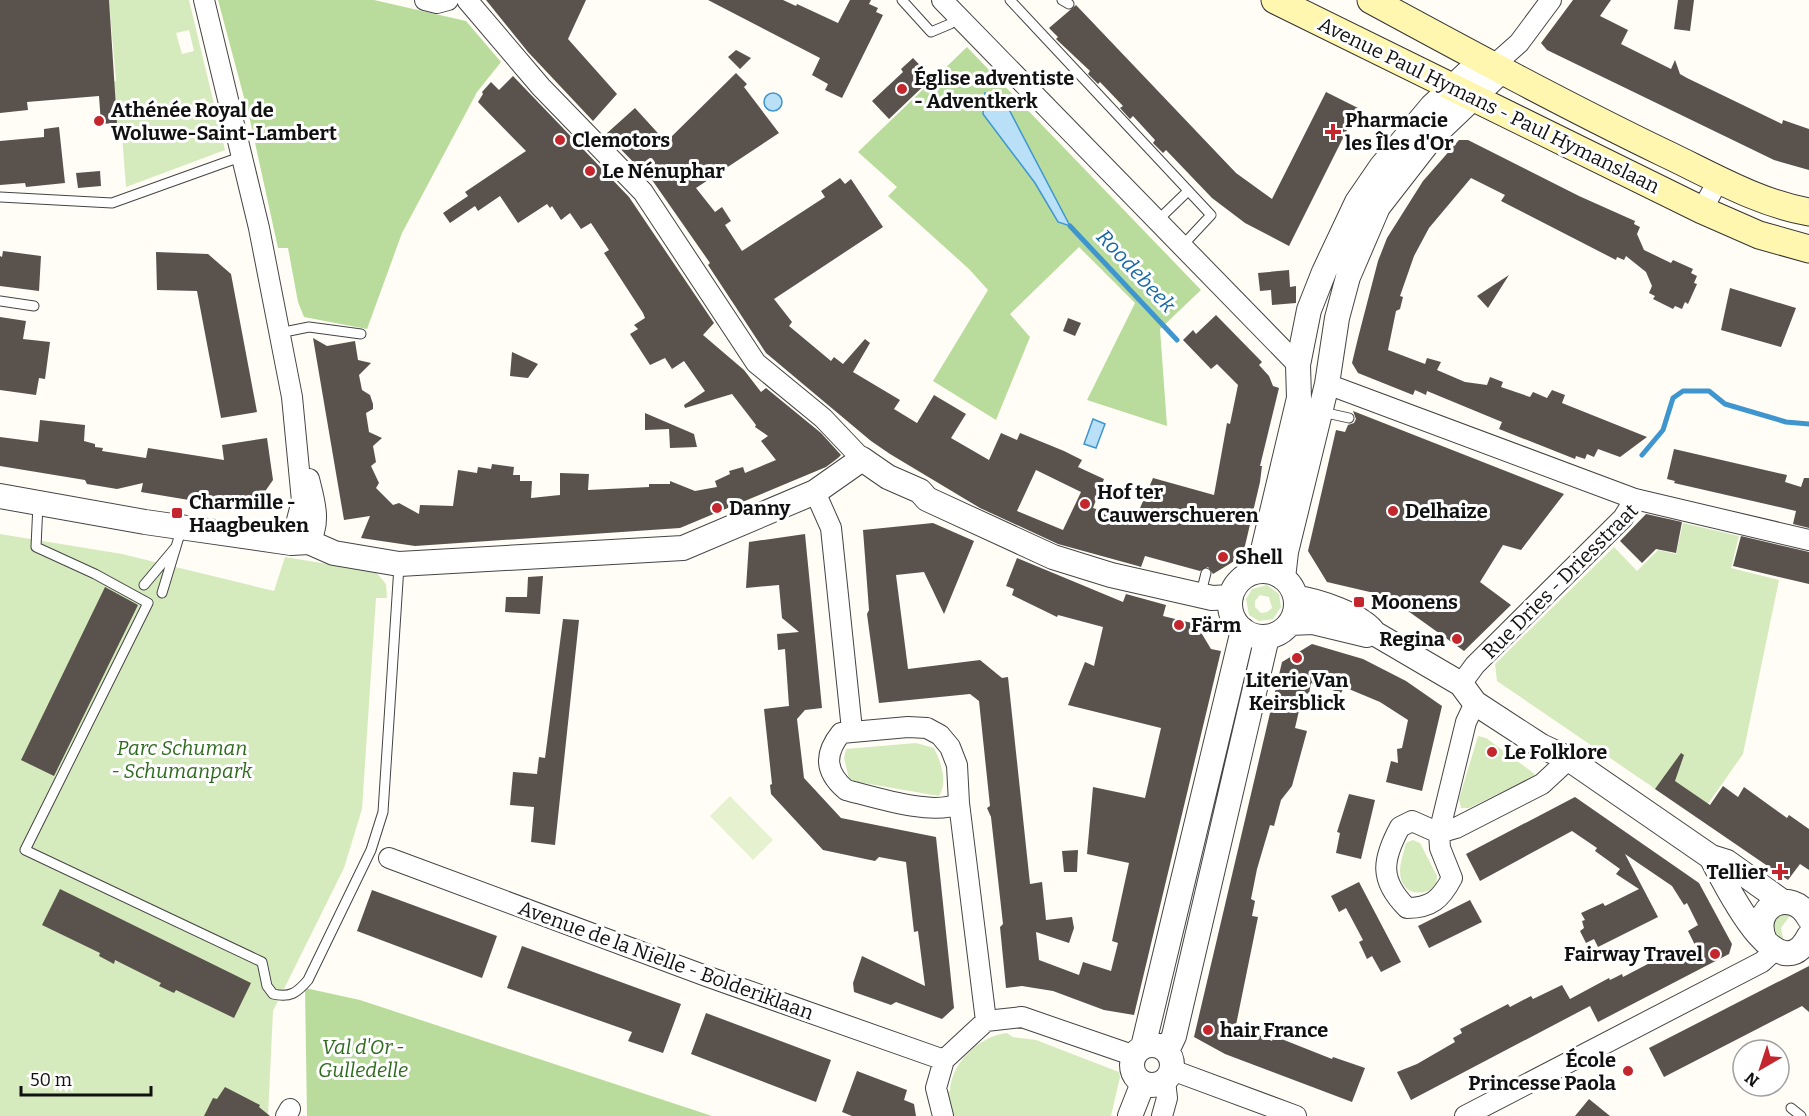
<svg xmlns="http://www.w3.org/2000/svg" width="1809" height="1116" font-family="Bitter,serif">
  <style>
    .green { fill: #d5ebbd; fill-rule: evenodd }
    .forest { fill: #b9dc9c }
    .pitch { fill: #e6f2cf }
    .water { fill: #b9e0f7; stroke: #3f96cf; stroke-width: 1.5 }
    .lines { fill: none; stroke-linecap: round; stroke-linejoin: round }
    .stream { stroke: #3f96cf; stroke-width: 5 }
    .building { fill: #5a524d; fill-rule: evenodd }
    .service-casing { stroke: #444; stroke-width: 11 }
    .minor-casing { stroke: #444; stroke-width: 22 }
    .tertiary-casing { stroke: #444; stroke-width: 26 }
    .secondary-casing { stroke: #333; stroke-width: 29 }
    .service { stroke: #fff; stroke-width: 9 }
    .minor { stroke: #fff; stroke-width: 20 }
    .tertiary { stroke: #fff; stroke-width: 24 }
    .secondary { stroke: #fff6b0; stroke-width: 27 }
    .poi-dot { fill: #c4262e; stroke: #fff; stroke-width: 2 }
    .labels { text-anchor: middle; stroke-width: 6; stroke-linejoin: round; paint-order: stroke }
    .poi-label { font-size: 20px; font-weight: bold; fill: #111; stroke: #fff; text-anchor: start }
    .street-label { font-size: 20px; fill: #111; stroke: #fff }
    .park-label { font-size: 20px; font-style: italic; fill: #2f6b1f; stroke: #fff }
    .water-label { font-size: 21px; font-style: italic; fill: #1768a6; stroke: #fff }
  </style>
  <rect width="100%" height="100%" fill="#fffdf5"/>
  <!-- green -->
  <path class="green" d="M109 0H189L225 150 126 187 121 123H117L115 99 106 83 116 81ZM189 30 194 51 182 54 176 33ZM205 98 210 118 200 120 195 101Z
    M1683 523 1739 536 1731 568 1779 580 1743 754 1698 818 1497 681 1495 664 1614 547 1637 571 1658 550 1676 554Z
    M0 534 122 554 274 591 285 557 376 572 386 584 387 598H376L362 809 344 868 273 1011 268 1116H0Z
    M1267 585 1279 594 1281 607 1273 619 1259 621 1249 615 1246 599 1252 589ZM1260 595 1269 597 1272 608 1267 612 1261 613 1255 607V601Z
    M1478 736 1486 738 1536 775 1469 808H1461L1459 799Z
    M916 743 934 748C941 762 948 782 939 796L858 782 849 779 844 758 846 749Z
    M1413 840 1420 843 1437 876 1436 886C1421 898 1400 894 1400 871 1400 862 1404 852 1406 843Z
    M1781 914H1791L1781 928 1784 943 1775 939 1772 922Z
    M1007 1033 1013 1037 1036 1040 1119 1072 1120 1077 1111 1116H952L945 1092 950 1091C951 1063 979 1036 1007 1033Z"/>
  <!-- forest -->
  <path class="forest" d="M218 0H374L466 21 501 62 477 92 402 233 367 329 304 317 298 302 288 248H278L250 120Z
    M967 47 1201 290 1160 329 1167 426 1087 400 1135 303 1079 247 1010 314 1030 337 996 420 933 381 988 290 969 269 888 196 897 187 858 152Z
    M305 988 360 1000 712 1116H307Z"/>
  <!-- pitch -->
  <path class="pitch" d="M730 796 773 840 753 860 710 816Z"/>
  <!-- water -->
  <path class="water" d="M764 102a9 9 0 1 1 18 0a9 9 0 1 1-18 0Z
    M985 93 1003 98 1070 226 1058 222 1035 183 983 114Z
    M1093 419 1105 424 1096 448 1084 444Z"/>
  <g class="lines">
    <!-- stream -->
    <path class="stream" d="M1070 226 1177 340
      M1642 455 1663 430 1673 398 1683 391H1709L1725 404 1786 422 1809 424"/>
  </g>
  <!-- building -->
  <path class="building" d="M0 0H109L117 123 101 124 99 96 27 102 28 110 0 113Z
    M486 0H586L568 39 617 94 593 121 528 52Z
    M708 0H783L796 6 797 4 838 23 850 0H871L869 4 878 8 876 12 883 15 842 98 825 90 828 84 812 75 820 58Z
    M1573 0H1611L1600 16 1628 30 1621 44 1671 69 1675 60 1680 74 1687 78 1782 124 1783 120 1809 129V170L1774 160 1547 50 1541 43Z
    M1678 0H1694L1690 31 1674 29Z
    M1076 5 1236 173 1272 199 1326 92 1358 108 1289 246 1245 223 1212 198 1166 150 1163 153 1153 143 1155 140 1133 116 1130 119 1120 108 1123 106 1100 82 1098 84 1088 74 1090 71 1056 39 1058 37 1049 28Z
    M736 50 751 58 740 69 728 57Z
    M913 58 932 78 889 119 872 101 903 72 901 69Z
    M736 73 747 84 744 87 779 133 696 188 715 212 722 207 731 221 725 225 742 251 825 197 821 191 840 178 845 184 851 179 883 227 774 299 792 322 789 326 831 361 834 357 843 364 865 339 870 343 853 372 900 400 894 409 917 423 934 395 966 414 951 438 989 460 1001 433 1017 440 1020 433 1064 451 1082 460 1078 467 1104 479 1093 508 1134 522 1153 478 1214 495 1227 423 1230 424 1238 385 1217 364 1211 369 1183 340 1193 330 1196 334 1216 315 1262 362 1259 365 1269 376 1273 386 1279 388 1260 466H1262L1260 482 1244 550 1236 552V560L1213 574 1208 567 1200 571 1145 556 1141 567 1138 566 1058 544 980 508 890 454 871 441 766 353 708 265 710 263 643 167 640 169 606 134 635 108 666 142ZM1036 470 1081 492 1063 530 1017 511Z
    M513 76 629 197 714 323 703 335 744 370 761 392 766 388 821 433 841 455 838 458 826 467 680 528 415 546 361 538 370 516 344 520 313 338 327 346 355 341 358 360 371 363 359 375 362 390 370 395 373 404V409L366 413 369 432 382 438 373 446 376 462 371 466 379 483 376 488 393 505 399 503 419 514 420 505 453 506 458 470 477 473 478 467 491 469 492 464 514 467 513 475H520V481H532L531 498 560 495V473L589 474 588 490 649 487V484H670V481L695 491 717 487 715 481 730 474 729 471 743 467 745 473 776 460 761 441 768 436 755 427 756 425 732 394 685 408 684 405 705 391 684 361 672 369 665 358 650 365 630 334 638 329 634 325 645 318 643 313 604 253 609 250 591 223 581 229 570 213 561 220 552 206 550 208 547 204 518 223 500 196 478 211 475 206 450 223 443 213 468 196 465 192 526 151 478 102 483 94 482 92 491 82 499 90Z
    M59 127 65 183 26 187 25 183 0 185V141L44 137V129Z
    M1459 140H1468L1579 196 1635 221 1634 224 1640 227 1637 234 1644 250 1671 263 1673 260 1693 269 1691 273 1697 276 1694 283 1697 284 1688 304 1685 302 1682 309 1675 306 1673 309 1653 299 1655 296 1649 293 1652 286 1646 272 1626 256 1624 260 1617 257 1616 260 1501 201 1505 195 1471 178 1429 228 1414 256 1400 296 1403 297 1400 309 1396 311 1388 350 1425 364 1427 358 1441 362 1437 370 1465 382 1487 385 1490 377 1503 382 1501 387 1530 397 1533 392 1547 398 1552 390 1565 395 1562 403 1647 437 1620 457 1598 449 1594 457 1587 454 1585 459 1576 456 1575 459 1499 429 1502 422 1427 391 1426 395 1415 390 1413 395 1358 373 1352 363 1358 338 1378 261 1387 238 1423 181Z
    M100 171 101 186 78 188 76 173Z
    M3 251 41 256 39 291 0 286V256L2 257Z
    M156 252 208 254 231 274 257 412 221 418 197 291 157 290Z
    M1289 270 1290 287 1296 286V303L1272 305 1271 290 1260 291 1258 273Z
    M1509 275 1488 308 1477 296Z
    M1730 288 1796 308 1781 347 1721 330Z
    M0 317 26 321 23 339 50 342 45 379 39 378 36 395 0 390Z
    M1068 318 1081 323 1075 336 1063 331Z
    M512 352 538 364 528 378 510 376Z
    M1353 411 1564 494 1521 550 1503 545 1480 582 1511 605 1464 651 1387 596 1327 582 1308 551 1336 430 1345 432 1348 425 1354 423 1356 419Z
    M645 413 694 434 697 447 670 448 669 429 645 430Z
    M40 420 85 425 84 441 95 444V447L103 448 102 451 146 458 148 448 224 460 222 445 267 438 273 480 259 500 243 509 141 492 143 483 117 489 87 484 85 480 0 466V437L38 442Z
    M1674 449 1787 475 1785 482 1801 487 1804 478H1809V528L1793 524 1796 511 1674 483 1675 481 1667 479Z
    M1646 514 1682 522 1676 553 1656 549 1642 563 1620 541Z
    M933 523 974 541 944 614 924 572 896 575 908 669 980 660 1002 678 1008 677 1030 884 1042 882 1046 920 1072 917 1074 928 1069 943 1036 932 1039 960 1079 975 1083 962 1111 971 1118 943 1112 941 1129 863 1087 854 1093 787 1145 798 1161 728 1068 705 1085 662 1094 666 1103 627 1058 615 1057 617 1012 595 1014 589 1006 586 1017 558 1123 602 1126 594 1166 605 1163 616 1196 624 1211 649 1221 651 1134 1015 1104 1010 1053 991 1022 986 1006 988 1000 927 1003 924 991 817 987 808 990 806 979 701 970 694 879 703 867 614 869 610 863 530Z
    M805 534 822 708 805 710 797 719 804 778 841 818 936 837 954 1008 942 1019 896 1002 891 1005 854 992 853 983 862 956 925 986 918 931 914 932 906 862 879 857 875 861 823 850 771 794 770 785 772 784 764 709 789 706 785 649 778 650 777 634 799 632 782 618 779 585 746 588 749 542Z
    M1741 536 1809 552V584L1733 566Z
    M543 576 540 614 505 612 506 597H527L528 577Z
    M105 587 138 605 54 776 21 760Z
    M563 619 579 620 555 845 531 842 534 807 510 805 513 772 537 774 539 757 545 758Z
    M1312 644 1363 659 1406 681 1442 706 1422 791 1386 782 1391 761 1398 763 1397 749 1402 748 1408 720 1380 702 1344 687 1341 693 1311 683 1309 694 1305 693 1303 703 1301 702 1295 728 1307 731 1292 786 1281 800 1274 826 1270 825 1257 869 1251 899 1255 901 1252 916 1258 917 1236 1025 1272 1041 1274 1036 1332 1059 1333 1057 1365 1068 1352 1102 1225 1054 1194 1037 1282 662Z
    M1681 753 1684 755 1675 781 1710 805 1723 786 1738 797 1744 787 1787 818 1789 815 1809 829V870L1800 864 1788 880 1655 789Z
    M1349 794 1375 800 1361 859 1336 853 1340 833 1337 832Z
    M1575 797 1699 883 1732 944 1729 954 1598 1022 1590 1006 1411 1100 1397 1072 1417 1064 1455 1042 1453 1038 1462 1033 1460 1029 1508 1004 1510 1007 1531 996 1533 999 1562 985 1570 999 1609 978 1610 980 1622 974 1623 977 1665 955 1668 961 1696 947 1688 931 1698 925 1687 903 1684 905 1672 886 1625 854 1658 917 1598 947 1594 939 1586 943 1580 931 1584 928 1582 921 1585 920 1581 913 1603 903 1605 906 1639 889 1616 874 1620 869 1595 851 1597 848 1572 831 1480 881 1466 854Z
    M1078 850 1077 872H1064L1062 851Z
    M1359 882 1401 962 1381 972 1372 956 1367 959 1359 942 1363 940 1346 908 1339 912 1331 896Z
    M60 889 251 983 234 1018 176 990 174 993 159 986 161 983 115 960 114 964 99 956 100 953 42 925Z
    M372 890 497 936 482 978 357 931Z
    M1470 900 1482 922 1429 948 1418 926Z
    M522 946 681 1004 663 1053 628 1041 632 1032 507 988Z
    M1809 966V1012L1802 1006 1664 1077 1649 1048Z
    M706 1013 831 1060 816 1102 691 1054Z
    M857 1071 907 1090 904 1100 914 1104 916 1116H852L842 1112Z
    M225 1087 260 1105 259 1107 270 1116H204L213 1098 217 1099Z
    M1589 1099 1610 1116H1575Z"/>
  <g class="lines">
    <defs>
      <path id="service" d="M902 0 931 32 950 24 958 17
        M1010 0 1211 215 1182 246
        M1062 0 1069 4
        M0 197 112 203 243 156
        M1157 221 1188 191
        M0 301 34 306
        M279 333 309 327 361 334
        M1322 412 1349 418
        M38 504 36 547 95 574 148 603 25 850 262 962 267 986 273 994C290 998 297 993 308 980L371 850 383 812 399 566
        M1242 556 1253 573
        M144 585 175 548
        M162 593 182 527
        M1201 593 1206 573
        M1791 1108 1801 1116"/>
      <path id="minor" d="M204 0 259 228 292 397 302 501 291 543
        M425 0 437 3 448 0
        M467 0 541 87 643 192 756 363 823 418 862 459
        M942 0 1298 365
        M1493 66 1519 43 1551 0
        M1702 210 1719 179
        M1327 384 1635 499 1809 540
        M309 479C314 499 322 524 309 542
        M815 492 831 528 852 730
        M1461 684 1475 665 1623 518 1635 499
        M1475 703 1466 722 1439 833 1440 848 1452 878C1441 899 1431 908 1407 908 1379 880 1382 860 1400 827L1412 821 1439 833 1456 828 1542 784 1569 759
        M959 803C935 817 874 797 846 790 825 772 824 754 841 733L908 727 927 728 940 735 950 747 957 765 959 803 986 1021
        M389 858 706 976 944 1060
        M1172 1070 1296 1116
        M286 1116 290 1109
        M943 1116 936 1088 944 1060 986 1021 1022 1017 1135 1056
        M1162 1116 1167 1098 1165 1081
        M1465 1116 1762 962 1775 950"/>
      <path id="tertiary" d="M0 496 145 522 291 543 309 542 334 553 399 564 683 548 815 492 862 459 888 477 920 491 927 499 1053 557 1111 575 1212 598 1231 597
        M1258 571 1299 398 1298 365 1309 310 1324 272 1357 202 1381 167 1432 106 1474 67 1493 66 1495 77 1434 135 1378 207 1348 277 1337 318 1327 384 1286 552 1283 578
        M1230 604a33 33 0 1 1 66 0a33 33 0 1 1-66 0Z
        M1296 598C1316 600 1364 616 1374 633L1461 684 1475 703 1541 746 1569 759 1711 857 1727 862 1783 902
        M1290 623 1313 622 1367 635
        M1711 857C1723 879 1778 997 1809 936
        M1765 941C1749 906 1792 886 1809 918
        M1132 1065a20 20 0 1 1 40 0a20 20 0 1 1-40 0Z
        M1143 1047 1243 630
        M1167 1051 1174 1036 1267 637
        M1130 1116 1143 1083"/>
      <path id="secondary" d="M1275 0 1702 210 1759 235 1809 249
        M1371 0C1467 52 1563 104 1662 152 1709 174 1757 203 1809 212"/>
    </defs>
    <!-- service casing -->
    <use href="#service" class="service-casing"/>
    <!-- minor casing -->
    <use href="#minor" class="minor-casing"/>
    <!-- tertiary casing -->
    <use href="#tertiary" class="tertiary-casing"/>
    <!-- secondary casing -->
    <use href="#secondary" class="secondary-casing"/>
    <!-- service -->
    <use href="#service" class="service"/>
    <!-- minor -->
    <use href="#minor" class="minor"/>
    <!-- tertiary -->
    <use href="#tertiary" class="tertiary"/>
    <!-- secondary -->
    <use href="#secondary" class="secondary"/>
  </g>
  <!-- markers -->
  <g class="poi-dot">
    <circle cx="902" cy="89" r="6"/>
    <circle cx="99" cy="121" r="6"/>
    <path d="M1330 123h6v6h6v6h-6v6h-6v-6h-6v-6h6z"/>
    <circle cx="560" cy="140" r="6"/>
    <circle cx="590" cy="171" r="6"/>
    <circle cx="1085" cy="504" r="6"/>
    <circle cx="717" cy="508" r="6"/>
    <circle cx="1393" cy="511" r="6"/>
    <rect x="171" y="507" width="12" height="12" rx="3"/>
    <circle cx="1223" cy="557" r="6"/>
    <rect x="1353" y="596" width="12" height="12" rx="3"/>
    <circle cx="1179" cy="625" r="6"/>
    <circle cx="1457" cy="639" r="6"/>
    <circle cx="1297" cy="658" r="6"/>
    <circle cx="1492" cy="752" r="6"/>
    <path d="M1777 863h6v6h6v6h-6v6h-6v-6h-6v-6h6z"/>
    <circle cx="1715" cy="954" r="6"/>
    <circle cx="1208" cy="1030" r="6"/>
    <circle cx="1628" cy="1071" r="6"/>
  </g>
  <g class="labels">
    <!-- poi labels -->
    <g class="poi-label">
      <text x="914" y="85">Église adventiste<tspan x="914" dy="23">- Adventkerk</tspan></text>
      <text x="111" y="117">Athénée Royal de<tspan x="111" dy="23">Woluwe-Saint-Lambert</tspan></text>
      <text x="1345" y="127">Pharmacie<tspan x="1345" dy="23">les Îles d'Or</tspan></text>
      <text x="572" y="147">Clemotors</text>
      <text x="602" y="178">Le Nénuphar</text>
      <text x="1097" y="499">Hof ter<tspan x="1097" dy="23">Cauwerschueren</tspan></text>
      <text x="189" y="509">Charmille -<tspan x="189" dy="23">Haagbeuken</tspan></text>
      <text x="729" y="515">Danny</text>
      <text x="1405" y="518">Delhaize</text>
      <text x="1235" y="564">Shell</text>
      <text x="1371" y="609">Moonens</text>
      <text x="1191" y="632">Färm</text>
      <text x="1445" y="646" text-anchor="end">Regina</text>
      <text x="1297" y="687" text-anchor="middle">Literie Van<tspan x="1297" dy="23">Keirsblick</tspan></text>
      <text x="1504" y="759">Le Folklore</text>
      <text x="1768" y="879" text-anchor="end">Tellier</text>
      <text x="1703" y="961" text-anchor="end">Fairway Travel</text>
      <text x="1220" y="1037">hair France</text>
      <text x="1616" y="1067" text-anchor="end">École<tspan x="1616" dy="23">Princesse Paola</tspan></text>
    </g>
    <!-- street labels -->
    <g class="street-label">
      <text transform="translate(1489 105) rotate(26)" y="7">Avenue Paul Hymans - Paul Hymanslaan</text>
      <text transform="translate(1560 581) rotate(-45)" y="7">Rue Dries - Driesstraat</text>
      <text transform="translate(666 960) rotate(20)" y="7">Avenue de la Nielle - Bolderiklaan</text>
    </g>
    <!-- park labels -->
    <g class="park-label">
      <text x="182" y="755">Parc Schuman<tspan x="182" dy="23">- Schumanpark</tspan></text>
      <text x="363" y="1054">Val d'Or -<tspan x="363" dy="23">Gulledelle</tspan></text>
    </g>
    <!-- water labels -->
    <g class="water-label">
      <text transform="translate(1136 271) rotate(47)" y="7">Roodebeek</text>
    </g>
  </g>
  <!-- north arrow -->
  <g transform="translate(1761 1068) rotate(219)"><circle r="28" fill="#ffffff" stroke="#a0a0a0" stroke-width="1.5"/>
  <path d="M0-4.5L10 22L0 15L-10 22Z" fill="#c4262e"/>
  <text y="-9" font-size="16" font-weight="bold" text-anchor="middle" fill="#111111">N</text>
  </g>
  <!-- scale -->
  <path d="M21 1086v9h130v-9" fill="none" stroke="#111111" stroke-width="3"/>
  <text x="30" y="1086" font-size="18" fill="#111111" stroke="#ffffff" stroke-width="4.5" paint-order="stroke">50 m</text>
</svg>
